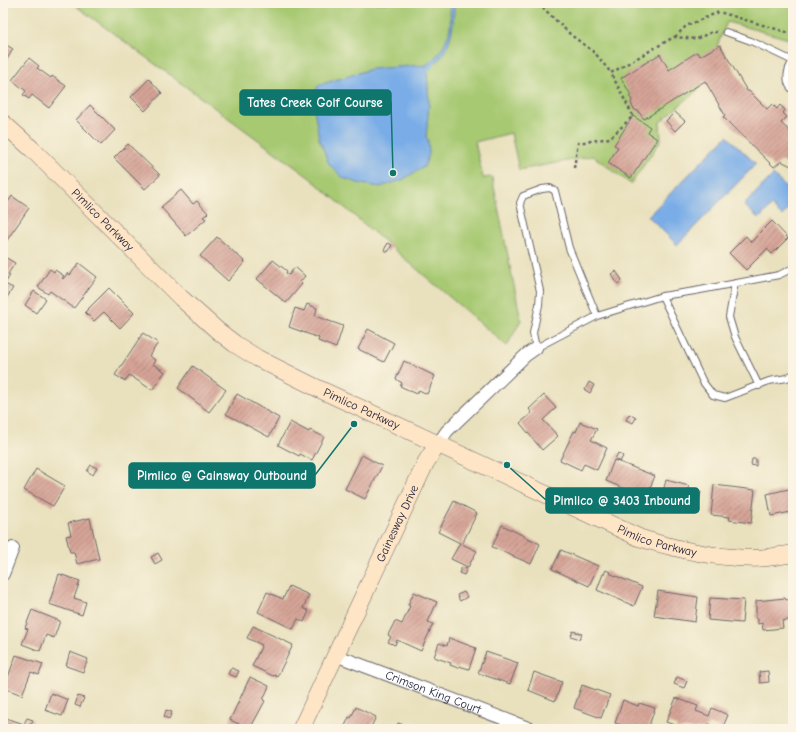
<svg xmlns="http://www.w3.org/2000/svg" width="796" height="732" font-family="'Comic Neue',sans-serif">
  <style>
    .grass { fill: #a7c972; stroke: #647656 }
    .water { fill: #7aade7; stroke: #4e6891 }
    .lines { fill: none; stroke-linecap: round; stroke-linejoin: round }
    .stream { stroke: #7aade7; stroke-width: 4.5 }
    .building { fill: url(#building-hatch) }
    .lane-casing { stroke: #686569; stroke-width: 8 }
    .street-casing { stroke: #686569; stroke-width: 14 }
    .secondary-casing { stroke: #686569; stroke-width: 18 }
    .path { stroke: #686569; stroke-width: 2.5; stroke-dasharray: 3 3; stroke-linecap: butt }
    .lane { stroke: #fff; stroke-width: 6 }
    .street { stroke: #fff; stroke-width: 12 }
    .secondary { stroke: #fee5c5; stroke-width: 17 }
    .labels { text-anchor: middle; stroke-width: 3; stroke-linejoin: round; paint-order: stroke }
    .street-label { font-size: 12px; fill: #22223b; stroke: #fcf5e5 }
    .leader { fill: none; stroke: #0f766e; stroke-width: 1.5 }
    .callout-dot { fill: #0f766e; stroke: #fcf5e5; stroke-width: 1.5 }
    .callout { fill: #0f766e; stroke: #0f766e; stroke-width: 1.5 }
    .callout-label { font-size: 13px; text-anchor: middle; font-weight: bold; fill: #fff }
  </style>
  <defs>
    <pattern id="building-hatch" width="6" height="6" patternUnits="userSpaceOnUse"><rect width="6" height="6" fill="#d6a497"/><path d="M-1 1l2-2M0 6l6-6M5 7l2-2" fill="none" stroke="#ad857c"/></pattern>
  </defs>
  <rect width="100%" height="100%" fill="#fcf5e5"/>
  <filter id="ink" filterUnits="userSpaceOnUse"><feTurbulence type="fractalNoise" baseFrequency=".025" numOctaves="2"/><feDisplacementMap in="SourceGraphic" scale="8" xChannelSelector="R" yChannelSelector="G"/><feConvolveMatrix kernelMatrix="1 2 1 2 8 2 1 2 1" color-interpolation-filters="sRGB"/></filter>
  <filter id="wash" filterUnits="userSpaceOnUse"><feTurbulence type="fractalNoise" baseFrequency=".012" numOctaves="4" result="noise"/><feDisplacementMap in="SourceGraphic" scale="16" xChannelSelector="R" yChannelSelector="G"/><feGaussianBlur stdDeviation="0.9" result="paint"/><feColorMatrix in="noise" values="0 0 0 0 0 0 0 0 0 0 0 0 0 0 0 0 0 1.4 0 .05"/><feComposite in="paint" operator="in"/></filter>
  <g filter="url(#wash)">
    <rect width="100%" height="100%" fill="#e9e1be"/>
    <!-- grass -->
    <path class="grass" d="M72 3H793V40L727 22 699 89 660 122 661 140 631 184 593 156 519 170 511 133 475 142 483 178 492 177 521 320 507 346 310 178Z"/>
    <!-- water -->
    <path class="water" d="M450 3H454C454 27 451 55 428 68L426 65C438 58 447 42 450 28 451 20 450 11 450 3Z
      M425 65 427 70 429 104 426 137 428 140 429 154 424 167 402 180 380 187 361 184 343 178 329 164 319 138 312 97 319 85 371 69Z
      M727 136 756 164 677 245 648 216Z
      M773 175 793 194V205L782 216 771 206 759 219 744 205Z"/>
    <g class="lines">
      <!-- stream -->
      <path class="stream" d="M427 70 433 62"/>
    </g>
    <g id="blocks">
      <!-- building -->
      <path class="building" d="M3 43 13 49 3 66Z
        M720 45 747 91H749L767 109 772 104 777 109 780 105 785 110 783 113 787 117 781 123 793 134V167L781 161 774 167 723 117 725 115 705 81 644 119 638 111 635 110 633 108 631 103 632 100 629 96 631 95 621 78 660 54 669 70 697 52 700 56Z
        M29 58 39 66 37 68 51 78 52 76 66 86 49 108 32 95 29 99 23 95 26 91 12 80Z
        M149 79 162 93 145 111 131 97Z
        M90 105 115 130 101 145 76 120Z
        M675 112 685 121 675 131 666 121Z
        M633 116 650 127 647 132 657 139 631 178 608 163 618 147 614 145Z
        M128 144 160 175 145 189 114 158Z
        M181 190 193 204 197 201 208 213 203 217 206 219 186 236 161 207Z
        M12 196 29 208 7 240 3 237V209Z
        M772 221 788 238 772 254 767 249 746 270 729 253 746 236 751 242Z
        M217 237 245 262 228 281 200 256Z
        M388 243 392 245 388 252 384 250Z
        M3 256 15 263 8 274 10 275 5 284 13 288 6 299 3 298Z
        M273 260 287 271 286 273 289 275 295 267 305 276 300 282 302 284 286 303 257 279Z
        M79 263 97 277 74 308 50 291 48 294 38 287 50 269 54 272 55 270 64 276 62 278 63 279 68 273 70 275Z
        M616 271 622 280 618 284 611 274Z
        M109 288 134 313 120 328 104 312 94 321 85 312Z
        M34 291 46 299 36 313 25 305Z
        M307 304 317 308 315 316 343 326 336 348 318 341 319 338 289 327 295 308 304 311Z
        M368 329 394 343 384 362 358 349Z
        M143 333 158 343 149 356 155 360 153 364 165 372 152 390 129 375 125 381 115 375Z
        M404 361 435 376 427 394 419 390 417 394 400 386 402 383 396 379Z
        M193 366 226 390 209 412 178 388Z
        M589 382 594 385 590 393 585 390Z
        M237 394 279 418 269 437 226 414Z
        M544 395 556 408 543 420 558 436 542 450 520 423 532 413 529 409Z
        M629 414 636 418 633 423 626 420Z
        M290 422 309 432 310 430 324 437 312 460 300 454 299 456 278 445Z
        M580 422 597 429 591 440 607 448 597 470 584 464 581 470 560 460 574 431 576 432Z
        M618 453 623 456 620 462 615 459Z
        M362 455 382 466 365 499 345 489Z
        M752 459H756V466L751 465Z
        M614 460 655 476 647 495 636 490 635 493 606 481Z
        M91 465 97 468 93 475 87 471Z
        M36 469 65 486 53 506 24 490Z
        M666 480 689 486 688 489 701 492 697 510 685 506 686 503 662 496Z
        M714 485 755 490 751 523 729 520 730 517 711 515Z
        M793 488V515H792L791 512 771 516 767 494Z
        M454 501 477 513 462 544 477 551 468 567 451 559 460 543 438 532Z
        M90 518 99 559 77 564 74 552H70L66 536 71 535 68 523Z
        M502 525 540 544 531 564 492 547Z
        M561 550 598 566 589 586 552 569Z
        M158 553 162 560 155 564 151 557Z
        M462 567 467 569 464 575 459 573Z
        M606 570 610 572 609 573 642 587 634 606 597 590 603 574H604Z
        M59 574 80 581 74 598 86 602 82 615 49 604Z
        M289 586 309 595 303 608 309 611 304 622 298 619 293 629 258 612 267 592 283 599Z
        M658 591 698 597 695 622 654 616Z
        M414 592 437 602 428 622 433 624 421 651 397 640 395 645 388 642 391 637 388 635 395 621 402 624 410 606 408 605Z
        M464 592 467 597 460 601 457 595Z
        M710 598 744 600 742 623 708 620Z
        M785 598 786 600 793 599V619L782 621 783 628 763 630 762 623 758 624V619H756V601Z
        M32 610 60 621 54 638 46 635 40 651 22 644 28 629 25 628Z
        M253 626 293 645 277 677 274 675 273 676 252 666 262 645 247 638Z
        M573 631 582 634 580 639 571 636Z
        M449 638 476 648 469 669 459 666 458 668 450 665 451 663 434 657 439 643 447 646Z
        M70 652 88 659 83 672 66 666Z
        M486 652 518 663 510 684 478 673Z
        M16 655 43 664 39 675 31 672 22 695 4 688Z
        M231 668 239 671 236 677 228 674Z
        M768 671 769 682 760 683 759 672Z
        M534 672 562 682 555 701 528 690Z
        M250 677 269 686 263 700 265 701 250 729 230 720Z
        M677 677 687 681 684 688 674 684Z
        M582 685 610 695 601 718 574 708Z
        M51 693 68 700 62 716 45 710Z
        M78 696 84 698 80 707 75 705Z
        M676 698 698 706 696 711 709 716 712 708 728 715 722 729 708 724 706 729H676L677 726 666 722Z
        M623 700 638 706 639 703 655 708 648 729H632L615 723Z
        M356 707 376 717 370 729H346L347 727 345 726 349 717 351 718Z
        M166 710 172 712 169 719 164 717Z
        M3 717 24 724 27 718 33 720 30 726 38 729H3Z
        M398 723 415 729H396Z"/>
    </g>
  </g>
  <g filter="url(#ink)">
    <use href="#blocks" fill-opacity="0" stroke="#686569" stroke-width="1"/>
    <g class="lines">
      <defs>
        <path id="lane" d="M726 32 751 41 793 61
          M793 61C787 69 784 83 793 90
          M735 283 729 317 735 337 759 386
          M662 296 703 382 713 395 725 398 769 381 787 378 793 374
          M597 316 569 248 555 191 550 188 542 189 523 196 520 203 540 291 539 305 533 333 536 348 597 316 662 296 695 291 779 275 793 268"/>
        <g id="street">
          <path d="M438 444 447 431 526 355 536 348"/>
          <path d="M3 574 13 548"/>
          <path id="s1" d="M335 655 531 729"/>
        </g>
        <g id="secondary">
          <path id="s2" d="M3 123 32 149 181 298 218 331 235 344 257 358 317 388 640 538C679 550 721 560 762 558 772 557 783 555 793 554"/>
          <path id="s3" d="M301 729 426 462 438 444"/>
        </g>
      </defs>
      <!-- lane casing -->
      <use href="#lane" class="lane-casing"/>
      <!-- street casing -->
      <use href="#street" class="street-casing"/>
      <!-- secondary casing -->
      <use href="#secondary" class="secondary-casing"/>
      <!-- path -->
      <path class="path" d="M538 3 571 35 595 53 611 73
        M675 37 686 26 719 12 793 34
        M574 168 578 143 610 138 633 116 611 73 674 37 696 39 712 32H717"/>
      <!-- lane -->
      <use href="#lane" class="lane"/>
      <!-- street -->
      <use href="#street" class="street"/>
      <!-- secondary -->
      <use href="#secondary" class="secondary"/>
    </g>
  </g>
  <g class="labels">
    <!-- street labels -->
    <g class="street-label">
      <text dy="4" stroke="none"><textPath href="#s2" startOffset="139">Pimlico Parkway</textPath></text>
      <text dy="4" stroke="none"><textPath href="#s2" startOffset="463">Pimlico Parkway</textPath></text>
      <text dy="4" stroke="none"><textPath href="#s3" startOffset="227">Gainesway Drive</textPath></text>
      <text dy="4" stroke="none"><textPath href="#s2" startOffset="787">Pimlico Parkway</textPath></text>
      <text dy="4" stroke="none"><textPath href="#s1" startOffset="105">Crimson King Court</textPath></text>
    </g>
  </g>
  <!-- callouts -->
  <path class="leader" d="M393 173L391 102M354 424L315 475M507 465L546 500"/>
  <g class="callout-dot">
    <circle cx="393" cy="173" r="4"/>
    <circle cx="354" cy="424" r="4"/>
    <circle cx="507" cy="465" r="4"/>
  </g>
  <g class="callout">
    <rect x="240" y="90" width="151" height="25" rx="4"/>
    <rect x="129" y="463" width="186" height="25" rx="4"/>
    <rect x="546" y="488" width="153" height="25" rx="4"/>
  </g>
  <g class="callout-label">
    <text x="315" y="107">Tates Creek Golf Course</text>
    <text x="222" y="480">Pimlico @ Gainsway Outbound</text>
    <text x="622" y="505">Pimlico @ 3403 Inbound</text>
  </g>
  <!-- margin -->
  <rect width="796" height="732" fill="none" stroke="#fcf5e5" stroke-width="16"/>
</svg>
